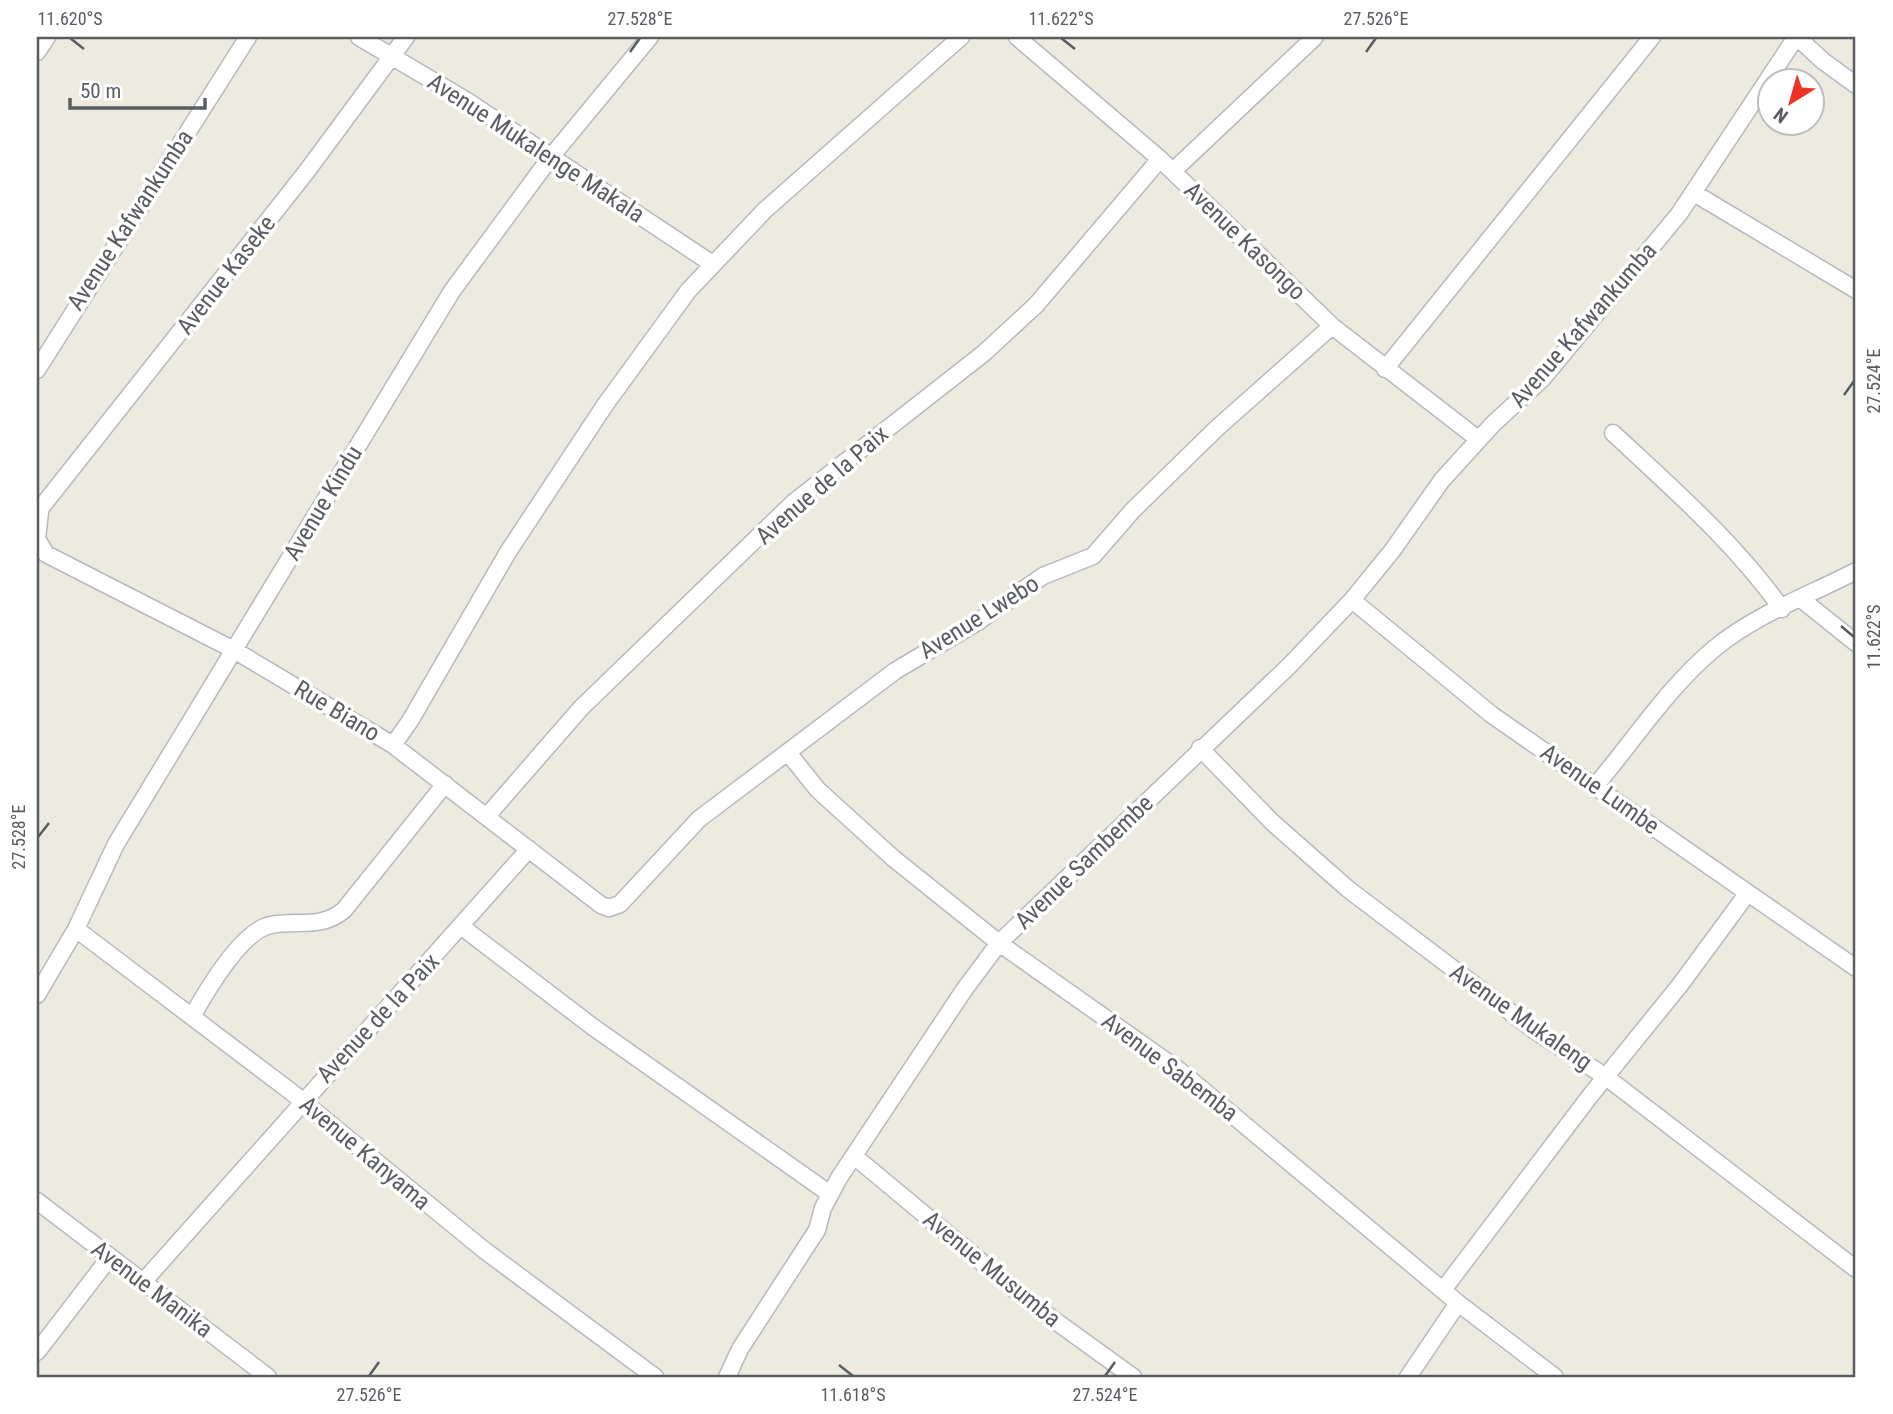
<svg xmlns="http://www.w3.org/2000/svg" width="1893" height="1414" font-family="'Roboto Condensed',sans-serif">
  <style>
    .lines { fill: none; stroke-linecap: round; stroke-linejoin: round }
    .street-casing { stroke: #b6b9be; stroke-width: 19 }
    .street { stroke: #fff; stroke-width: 16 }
    .ticks { fill: none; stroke: #595d62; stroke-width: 2.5 }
    .labels { text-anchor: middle; stroke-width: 7; stroke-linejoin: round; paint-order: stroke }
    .street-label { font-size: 24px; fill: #595d62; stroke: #fff }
    .neatline { fill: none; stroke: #595d62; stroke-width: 2.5 }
    .ticks-label { font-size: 18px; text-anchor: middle; fill: #595d62 }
  </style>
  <rect width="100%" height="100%" fill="#edeae0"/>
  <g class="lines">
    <defs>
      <path id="street" d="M359 37 467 101 711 263
        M1017 37 1160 159 1332 326 1478 439
        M1797 37 1823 61 1856 85
        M37 52 47 37
        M1173 171 1315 37
        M1694 193 1856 290
        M1385 369 1652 37
        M37 370 248 37
        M1613 433C1673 489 1734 542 1782 609
        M37 505 40 512 37 539
        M40 509 307 171 406 37
        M37 539 46 554 234 650 393 745 601 905 609 908 620 904 699 819 895 671 979 621 1043 576 1093 556 1133 510 1217 428 1332 326
        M1801 599 1856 643
        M1352 600 1492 715 1856 968
        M393 745 410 721 508 552 605 405 688 291 765 210 961 37
        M1200 748 1272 822 1348 889 1534 1030 1606 1077 1856 1269
        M789 754 818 790 893 858 999 943 1180 1071 1458 1303 1555 1377
        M1596 785C1635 739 1669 686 1715 648 1756 614 1810 595 1856 571
        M487 816 581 708 794 502 984 353 1036 305 1160 159
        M462 927 593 1027 830 1194
        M76 929 290 1091 484 1250 655 1377
        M37 995 76 929 116 844 452 291 550 158 650 37
        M193 1015C207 990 242 930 271 925 298 920 322 929 344 910L445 784
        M854 1156 1032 1304 1133 1377
        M37 1201 268 1377
        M143 1282 529 849
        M1443 1290 1590 1096 1680 985 1747 894
        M37 1352 110 1257
        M727 1377 740 1349 817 1230 823 1208 839 1178 964 990 999 943 1289 666 1352 600 1392 551 1442 480 1493 424 1543 378 1679 214 1796 37
        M1408 1377 1458 1303"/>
    </defs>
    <!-- street casing -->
    <use href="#street" class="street-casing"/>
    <!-- street -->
    <use href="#street" class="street"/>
  </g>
  <!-- ticks -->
  <path class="ticks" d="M70 38 84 49M1061 38 1075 49M630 52 640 38M1366 52 1376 38M1844 395 1854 381M1841 626 1854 637M38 837 49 823M839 1365 853 1376M369 1376 379 1362M1105 1376 1115 1362"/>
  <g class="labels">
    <!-- street labels -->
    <g class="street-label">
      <text transform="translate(536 148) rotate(33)" y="8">Avenue Mukalenge Makala</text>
      <text transform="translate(130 220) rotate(-57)" y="8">Avenue Kafwankumba</text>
      <text transform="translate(1245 241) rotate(44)" y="8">Avenue Kasongo</text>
      <text transform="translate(226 275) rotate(-52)" y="8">Avenue Kaseke</text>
      <text transform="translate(1583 325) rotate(-49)" y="8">Avenue Kafwankumba</text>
      <text transform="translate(822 485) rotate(-41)" y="8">Avenue de la Paix</text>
      <text transform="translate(323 503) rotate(-59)" y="8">Avenue Kindu</text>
      <text transform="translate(979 617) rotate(-32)" y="8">Avenue Lwebo</text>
      <text transform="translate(337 711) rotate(31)" y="8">Rue Biano</text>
      <text transform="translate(1600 789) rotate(35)" y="8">Avenue Lumbe</text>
      <text transform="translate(1084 862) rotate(-44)" y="8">Avenue Sambembe</text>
      <text transform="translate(1521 1017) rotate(35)" y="8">Avenue Mukaleng</text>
      <text transform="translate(378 1018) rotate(-47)" y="8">Avenue de la Paix</text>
      <text transform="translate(1170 1067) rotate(37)" y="8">Avenue Sabemba</text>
      <text transform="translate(365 1153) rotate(40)" y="8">Avenue Kanyama</text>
      <text transform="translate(992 1269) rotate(39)" y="8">Avenue Musumba</text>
      <text transform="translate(152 1289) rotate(37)" y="8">Avenue Manika</text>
    </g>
  </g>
  <!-- border -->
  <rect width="1893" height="1414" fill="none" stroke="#ffffff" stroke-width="77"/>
  <!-- north arrow -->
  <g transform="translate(1791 102) rotate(217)"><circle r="33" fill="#ffffff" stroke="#bdbec0" stroke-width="2"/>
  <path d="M0-5L12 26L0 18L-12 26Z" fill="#ee3325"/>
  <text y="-10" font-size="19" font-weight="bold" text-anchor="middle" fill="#595d62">N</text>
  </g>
  <!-- scale -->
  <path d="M70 98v10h135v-10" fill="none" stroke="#595d62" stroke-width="3.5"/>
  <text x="80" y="98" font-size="21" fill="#595d62" stroke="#ffffff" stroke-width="5" paint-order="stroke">50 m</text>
  <rect x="38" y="38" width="1816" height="1338" class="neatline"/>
  <g class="ticks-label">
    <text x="70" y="25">11.620°S</text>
    <text x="640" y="25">27.528°E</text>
    <text x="1061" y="25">11.622°S</text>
    <text x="1376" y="25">27.526°E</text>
    <text transform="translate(1874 381) rotate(-90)" y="6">27.524°E</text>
    <text transform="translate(1874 637) rotate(-90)" y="6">11.622°S</text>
    <text transform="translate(19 837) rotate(-90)" y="6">27.528°E</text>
    <text x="369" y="1401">27.526°E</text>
    <text x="853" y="1401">11.618°S</text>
    <text x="1105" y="1401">27.524°E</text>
  </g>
</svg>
